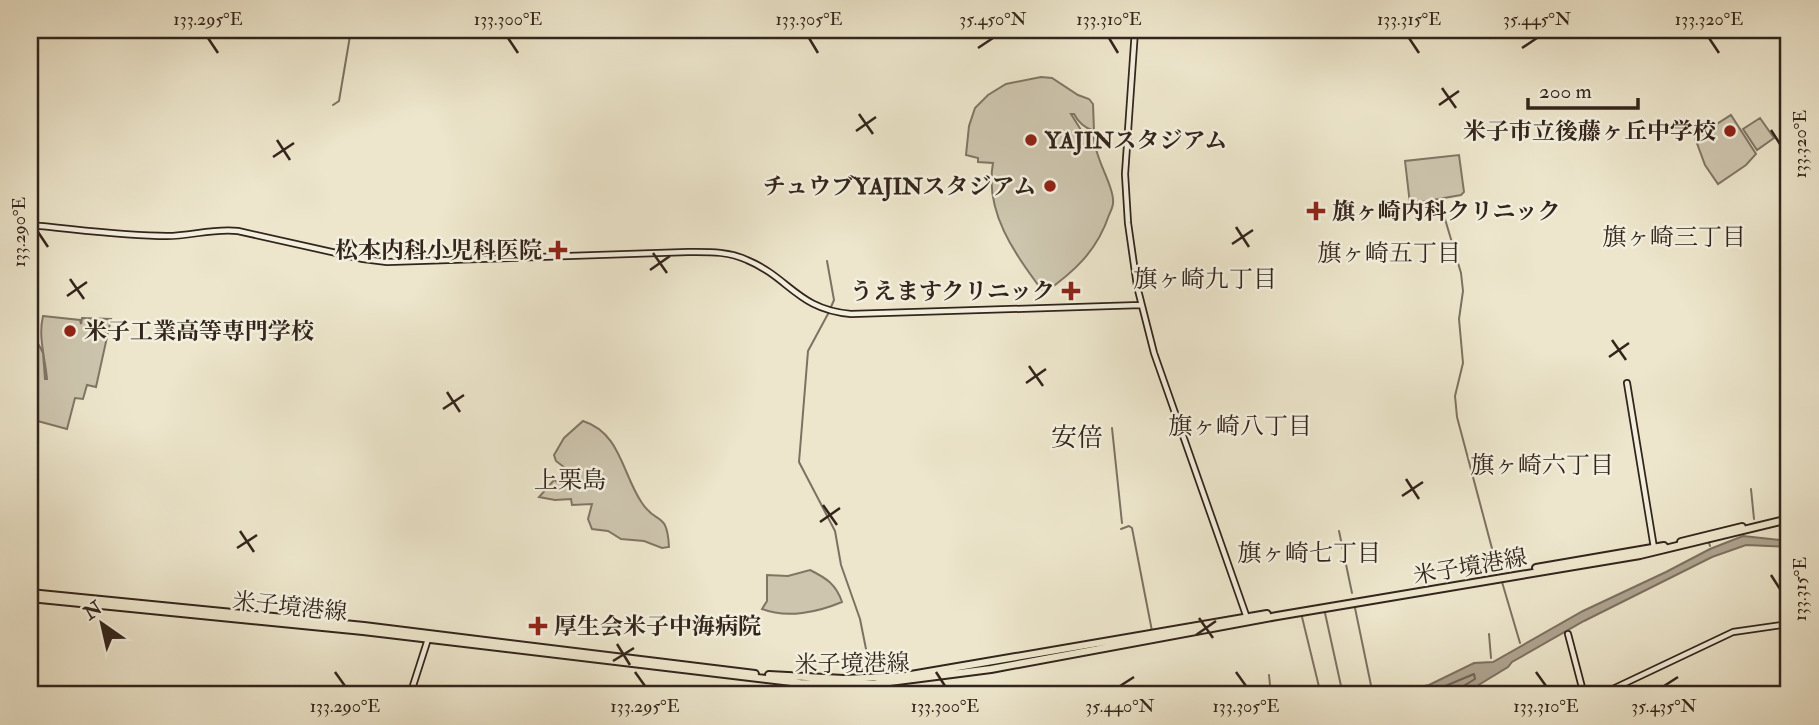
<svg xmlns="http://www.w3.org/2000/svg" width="1819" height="725" font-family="'IM FELL Double Pica','Noto Serif JP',serif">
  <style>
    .green { fill: #cdc5ae; stroke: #807565; stroke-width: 2 }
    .water { fill: #aea490; stroke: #7d7162; stroke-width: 2 }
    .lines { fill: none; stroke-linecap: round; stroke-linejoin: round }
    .shore { stroke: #706456; stroke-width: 2 }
    .stream { stroke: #7d7162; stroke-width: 2 }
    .secondary-casing { stroke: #33251c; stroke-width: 8 }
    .primary-casing { stroke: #33251c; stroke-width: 10 }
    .secondary { stroke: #f3efde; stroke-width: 4.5 }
    .primary { stroke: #ede6cc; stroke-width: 6 }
    .ticks { fill: none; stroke: #33251c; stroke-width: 2.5 }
    .poi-dot { fill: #8f2418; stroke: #f3efde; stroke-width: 2.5 }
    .labels { text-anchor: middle; stroke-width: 5; stroke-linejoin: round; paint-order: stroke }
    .poi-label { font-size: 23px; font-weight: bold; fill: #33251c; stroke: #f3efde; text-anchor: end }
    .street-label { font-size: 23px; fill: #33251c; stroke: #f3efde }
    .neighbourhood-label { font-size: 24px; fill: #33251c; stroke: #f3efde }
    .quarter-label { font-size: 26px; fill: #33251c; stroke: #f3efde }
    .neatline { fill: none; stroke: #33251c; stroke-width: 2.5 }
    .ticks-label { font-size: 18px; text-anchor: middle; fill: #33251c }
  </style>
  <rect width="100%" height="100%" fill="#ede6cc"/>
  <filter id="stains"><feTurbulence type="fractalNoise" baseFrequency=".00286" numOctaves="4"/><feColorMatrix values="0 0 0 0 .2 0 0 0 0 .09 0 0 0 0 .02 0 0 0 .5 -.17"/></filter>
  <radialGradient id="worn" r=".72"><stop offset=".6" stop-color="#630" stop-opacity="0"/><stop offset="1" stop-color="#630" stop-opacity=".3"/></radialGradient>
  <!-- green -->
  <path class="green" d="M1041 77 1052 78 1078 95 1089 99 1093 104 1094 131C1085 128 1078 122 1074 114H1071L1081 130 1094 138C1095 159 1113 184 1113 200 1114 205 1111 211 1109 215 1097 251 1074 272 1044 293 1016 255 984 213 993 163L978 162V158L966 155 969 126 975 108 988 95 1006 84Z
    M1731 115 1756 154 1746 165 1718 184 1705 165 1695 138Z
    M1760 118 1774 138 1757 150 1743 129Z
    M1459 155 1464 192 1461 195 1410 204 1405 161Z
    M43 316 80 320 81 324 82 318 111 319 96 387 87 385 83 399 75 398 67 429 30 419V343L39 345 43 353 45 379H47C45 357 38 337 43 316Z
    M583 421C621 433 622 474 642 503 657 526 667 510 669 547L662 548 644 541 621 539 608 531 592 529 588 519 592 504 572 505 571 499 555 500 539 497 554 480 568 488 573 474 556 461 554 455 564 438Z
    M810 570C826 578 836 584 842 602 818 612 787 619 762 609L767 601V575L788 576Z"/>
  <!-- water -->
  <path class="water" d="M1743 536 1789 541V547L1746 545 1712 557 1584 621 1512 662 1508 667 1462 695H1382L1429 685 1474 663 1493 662 1583 611 1666 572 1710 549Z"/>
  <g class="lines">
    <!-- shore -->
    <path class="shore" d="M1417 695 1431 692 1474 674 1475 679 1462 687 1460 695"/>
    <!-- stream -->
    <path class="stream" d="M333 105 339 101 351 30
      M1445 219 1461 273 1463 291 1459 319 1463 363 1455 396 1457 417 1498 571
      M827 261 834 300 831 307
      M829 312 808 351 799 462 835 531 841 565 860 619 871 674
      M1112 428 1122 523
      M1751 489 1754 519
      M1121 529 1129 526 1132 528 1152 631
      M1339 531 1352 593
      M1709 543 1710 546
      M1502 582 1520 643
      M1355 608 1373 695
      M1325 613 1343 695
      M1302 617 1321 695
      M1489 634 1491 658
      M1269 675 1271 695
      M872 692 873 695"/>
    <defs>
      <path id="secondary" d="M1135 30 1125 174 1128 223 1137 286 1154 353 1247 618
        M30 225C75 229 122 236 167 236 191 236 214 228 238 231L363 259 387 262 688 252C708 252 728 251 747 260 790 278 797 309 851 314L1141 305
        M1627 383 1654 548
        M1568 634 1584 695
        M410 695 428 639
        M1600 695 1733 632 1789 624"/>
      <path id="primary" d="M1681 542 1742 527
        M1536 568 1664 546
        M30 593 364 626 755 674
        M30 598 363 631 800 683 874 684 991 669 1277 616 1640 555 1789 519
        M769 675 844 679 905 676 1267 614"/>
    </defs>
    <!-- secondary casing -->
    <use href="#secondary" class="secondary-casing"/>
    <!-- primary casing -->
    <use href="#primary" class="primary-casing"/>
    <!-- secondary -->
    <use href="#secondary" class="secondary"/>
    <!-- primary -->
    <use href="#primary" class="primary"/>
  </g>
  <!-- ticks -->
  <path class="ticks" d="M208 38 218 53M508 38 518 53M809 38 818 53M1109 38 1118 53M1409 38 1419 53M1709 38 1719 53M978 48 993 38M1522 48 1537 38M1442 88 1456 108M1439 105 1459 91M859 114 873 134M1771 130 1780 144M856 131 876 117M277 140 290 160M273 157 294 143M1236 227 1249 247M38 232 48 247M1232 244 1253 230M653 253 667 273M650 270 670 256M70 279 84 299M67 296 87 282M1612 340 1626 360M1609 357 1629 343M1029 366 1043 386M1026 383 1046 369M447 392 460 412M443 409 464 395M1406 479 1419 499M1402 496 1423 482M823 505 837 525M820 522 840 508M240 531 254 552M237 548 257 535M1771 575 1780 589M1199 618 1213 638M1196 635 1216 621M617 644 630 665M613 661 634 648M335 672 345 686M635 672 645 686M936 672 945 686M1236 672 1246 686M1536 672 1546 686M1120 686 1134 677M1664 686 1678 677"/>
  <!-- markers -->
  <g class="poi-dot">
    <circle cx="1730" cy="131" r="7"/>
    <circle cx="1031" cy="140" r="7"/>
    <circle cx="1050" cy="186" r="7"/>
    <path d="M1312.5 200.5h7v7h7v7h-7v7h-7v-7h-7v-7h7z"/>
    <path d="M554.5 239.5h7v7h7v7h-7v7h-7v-7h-7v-7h7z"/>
    <path d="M1067.5 280.5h7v7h7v7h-7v7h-7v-7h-7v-7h7z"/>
    <circle cx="70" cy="331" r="7"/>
    <path d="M534.5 615.5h7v7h7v7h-7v7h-7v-7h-7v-7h7z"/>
  </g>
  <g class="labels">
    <!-- poi labels -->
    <g class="poi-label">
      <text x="1716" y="139">米子市立後藤ヶ丘中学校</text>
      <text x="1045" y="148" text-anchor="start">YAJINスタジアム</text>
      <text x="1036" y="194">チュウブYAJINスタジアム</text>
      <text x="1332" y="219" text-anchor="start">旗ヶ崎内科クリニック</text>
      <text x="542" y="258">松本内科小児科医院</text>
      <text x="1055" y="299">うえますクリニック</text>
      <text x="84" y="339" text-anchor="start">米子工業高等専門学校</text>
      <text x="554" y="634" text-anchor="start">厚生会米子中海病院</text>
    </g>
    <!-- street labels -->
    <g class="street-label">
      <text transform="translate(1470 566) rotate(-10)" y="8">米子境港線</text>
      <text transform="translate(290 606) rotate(6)" y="8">米子境港線</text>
      <text transform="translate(852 663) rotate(-1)" y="8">米子境港線</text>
    </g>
    <!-- neighbourhood labels -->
    <g class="neighbourhood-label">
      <text x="1674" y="245">旗ヶ崎三丁目</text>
      <text x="1389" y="261">旗ヶ崎五丁目</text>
      <text x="1205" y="287">旗ヶ崎九丁目</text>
      <text x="1240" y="434">旗ヶ崎八丁目</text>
      <text x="1542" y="473">旗ヶ崎六丁目</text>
      <text x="570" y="488">上栗島</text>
      <text x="1309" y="561">旗ヶ崎七丁目</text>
    </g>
    <!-- quarter labels -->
    <g class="quarter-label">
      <text x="1077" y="446">安倍</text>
    </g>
  </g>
  <!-- margin -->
  <rect width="1819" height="725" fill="none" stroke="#ede6cc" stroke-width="77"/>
  <!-- north arrow -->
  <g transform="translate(102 624) rotate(326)" stroke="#f3efde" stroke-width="5" paint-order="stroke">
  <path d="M0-5L12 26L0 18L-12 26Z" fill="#33251c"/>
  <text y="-10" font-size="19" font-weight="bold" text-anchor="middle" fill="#33251c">N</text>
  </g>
  <!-- scale -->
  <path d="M1528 98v10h110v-10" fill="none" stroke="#33251c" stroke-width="3.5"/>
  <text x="1539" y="98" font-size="21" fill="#33251c" stroke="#f3efde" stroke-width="5" paint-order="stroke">200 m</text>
  <rect x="38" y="38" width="1742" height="648" class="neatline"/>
  <g class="ticks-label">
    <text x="208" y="25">133.295°E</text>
    <text x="508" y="25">133.300°E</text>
    <text x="809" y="25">133.305°E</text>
    <text x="993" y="25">35.450°N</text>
    <text x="1109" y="25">133.310°E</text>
    <text x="1409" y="25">133.315°E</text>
    <text x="1537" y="25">35.445°N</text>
    <text x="1709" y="25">133.320°E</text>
    <text transform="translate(1800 144) rotate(-90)" y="6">133.320°E</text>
    <text transform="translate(19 232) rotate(-90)" y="6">133.290°E</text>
    <text transform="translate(1800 589) rotate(-90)" y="6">133.315°E</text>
    <text x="345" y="712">133.290°E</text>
    <text x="645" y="712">133.295°E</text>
    <text x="945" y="712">133.300°E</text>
    <text x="1120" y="712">35.440°N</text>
    <text x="1246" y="712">133.305°E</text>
    <text x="1546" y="712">133.310°E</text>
    <text x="1664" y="712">35.435°N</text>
  </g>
  <rect width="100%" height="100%" filter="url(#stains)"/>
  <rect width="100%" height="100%" fill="url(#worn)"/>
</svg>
